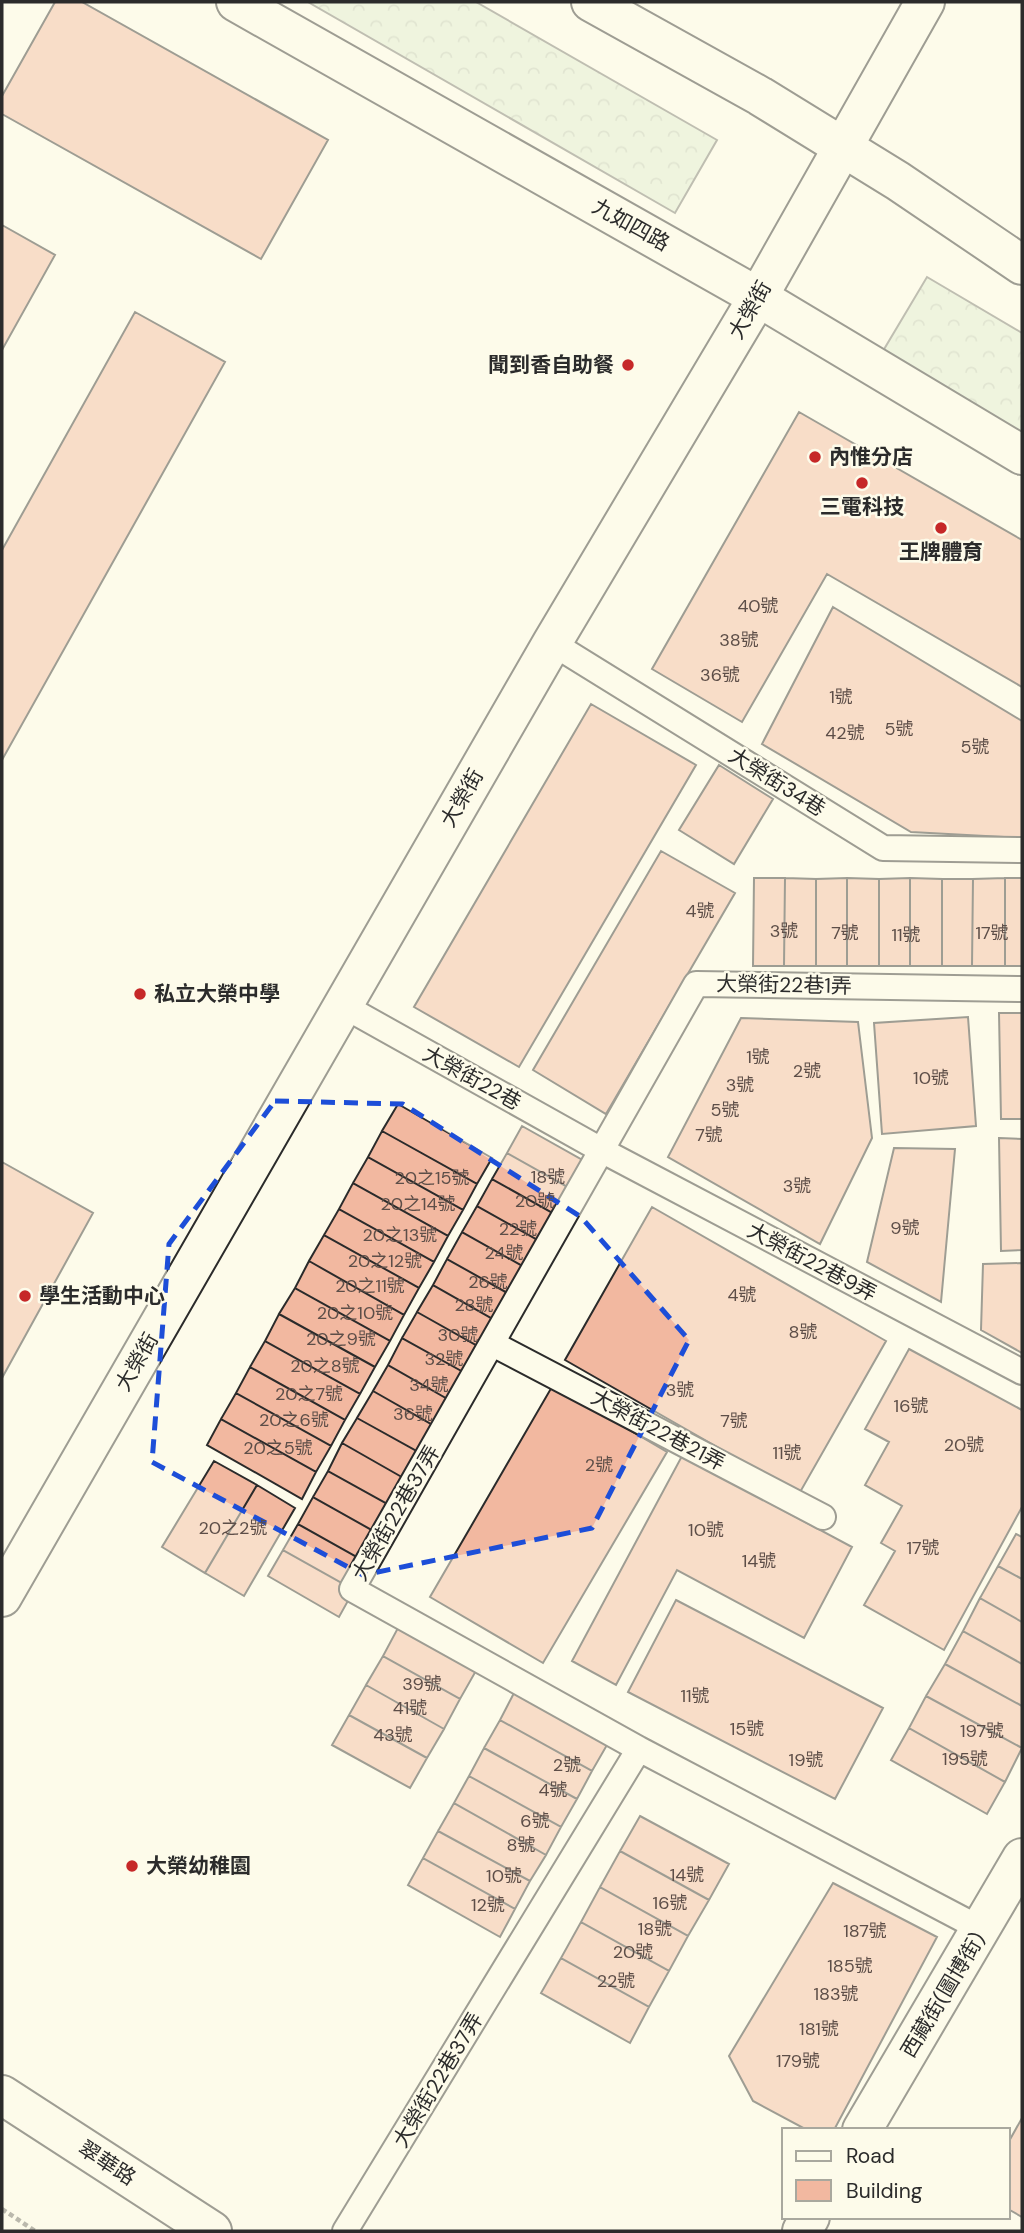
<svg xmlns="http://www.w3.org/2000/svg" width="1024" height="2233" font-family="'DM Sans','Noto Sans TC',sans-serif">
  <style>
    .forest { fill: url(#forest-crowns); stroke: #74746e; stroke-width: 2 }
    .building { fill: #f2b8a0; stroke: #2b2b2b; stroke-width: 2 }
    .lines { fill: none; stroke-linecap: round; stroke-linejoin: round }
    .lane-casing { stroke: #2b2b2b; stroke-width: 28 }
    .street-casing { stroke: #2b2b2b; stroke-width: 42 }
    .secondary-casing { stroke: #2b2b2b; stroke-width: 42 }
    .path { stroke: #6a6964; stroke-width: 4.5; stroke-dasharray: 5 3.5; stroke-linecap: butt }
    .lane { stroke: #fdfbea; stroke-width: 24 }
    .street { stroke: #fdfbea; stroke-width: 38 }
    .secondary { stroke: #fdfbea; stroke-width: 38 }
    .marked { fill: none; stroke: #1d4ed8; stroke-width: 5; stroke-dasharray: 14 9; stroke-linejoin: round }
    .poi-dot { fill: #c62828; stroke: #fdfbea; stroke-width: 2.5 }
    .labels { text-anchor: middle; stroke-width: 5; stroke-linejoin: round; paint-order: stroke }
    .number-label { font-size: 18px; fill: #5d4e48 }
    .street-label { font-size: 21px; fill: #2b2b2b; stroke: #fdfbea }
    .poi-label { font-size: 21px; font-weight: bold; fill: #2b2b2b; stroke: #fdfbea; text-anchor: start }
  </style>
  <defs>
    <pattern id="forest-crowns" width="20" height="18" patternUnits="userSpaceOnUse" patternTransform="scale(1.75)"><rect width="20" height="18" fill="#deebd1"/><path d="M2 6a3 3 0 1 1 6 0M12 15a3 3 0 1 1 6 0" fill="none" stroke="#bfcab4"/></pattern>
  </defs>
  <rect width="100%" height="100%" fill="#fdfbea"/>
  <!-- forest -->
  <path class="forest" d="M308 2H476L717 140 675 213Z
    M927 277 1022 333V434L883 351Z"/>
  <!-- building -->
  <path class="building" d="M55 2H82L328 140 261 259 2 114V96Z
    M2 225 55 255 2 350Z
    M135 312 225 362 2 760V550Z
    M799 412 1022 540V687L827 574 742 722 652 669Z
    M833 607 1022 721V838L911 832 762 744Z
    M591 704 696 765 519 1067 414 1007Z
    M719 765 773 799 734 864 679 830Z
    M661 851 735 893 606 1114 533 1070Z
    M754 878H785L784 966H753Z
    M785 878 816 879V966H784Z
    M847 878V966H816V879Z
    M847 878 879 879V966H847Z
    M910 878V966H879V879Z
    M910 878 942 879V966H910Z
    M1005 878V966H972L973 879Z
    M1005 878H1022V966H1005Z
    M942 879H973L972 966H942Z
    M999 1013H1022V1119H1001Z
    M968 1017 976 1126 882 1134 874 1023Z
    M741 1018 858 1022 872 1138 820 1244 668 1157Z
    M398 1104 492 1158 477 1184 382 1131Z
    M522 1126 593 1166 578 1193 507 1153Z
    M382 1131 477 1184 463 1210 368 1157Z
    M999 1138 1022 1139V1250L1001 1251Z
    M894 1148 955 1149 941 1302 867 1262Z
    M507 1153 578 1193 563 1219 492 1179Z
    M368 1157 463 1210 448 1236 353 1183Z
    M2 1162 93 1213 2 1378Z
    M492 1179 563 1219 548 1246 477 1206Z
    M353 1183 448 1236 434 1262 339 1209Z
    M477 1206 548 1246 533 1272 462 1232Z
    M652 1207 886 1341 799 1494 565 1360Z
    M339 1209 434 1262 419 1288 324 1235Z
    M462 1232 533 1272 518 1299 447 1259Z
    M324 1235 419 1288 404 1315 309 1261Z
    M447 1259 518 1299 503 1325 433 1285Z
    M309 1261 404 1315 390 1341 295 1288Z
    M1022 1263V1353L981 1330 983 1264Z
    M433 1285 503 1325 488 1352 417 1312Z
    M295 1288 390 1341 375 1367 279 1314Z
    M417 1312 488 1352 474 1378 402 1338Z
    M279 1314 375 1367 360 1394 265 1341Z
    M402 1338 474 1378 458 1405 388 1365Z
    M265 1341 360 1394 345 1420 250 1367Z
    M909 1349 1022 1410V1507L944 1650 864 1605 895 1551 881 1543 902 1506 865 1485 889 1442 865 1429Z
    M388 1365 458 1405 443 1431 373 1391Z
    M250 1367 345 1420 331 1446 236 1393Z
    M553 1385 667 1452 543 1663 430 1597Z
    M373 1391 443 1431 429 1458 357 1418Z
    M236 1393 331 1446 316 1472 221 1419Z
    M357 1418 429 1458 414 1484 342 1443Z
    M221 1419 316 1472 302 1499 207 1445Z
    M342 1443 414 1484 398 1510 328 1471Z
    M682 1456 852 1547 804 1638 677 1570 616 1685 572 1661Z
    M214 1461 257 1485 205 1573 162 1547Z
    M328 1471 398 1510 384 1537 313 1497Z
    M257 1485 295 1508 244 1596 205 1573Z
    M313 1497 384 1537 369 1564 298 1524Z
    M298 1524 369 1564 354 1590 283 1550Z
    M1016 1534 1022 1537V1579L998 1566Z
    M283 1550 354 1590 339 1617 268 1576Z
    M998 1566 1022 1579V1622L980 1598Z
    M980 1598 1022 1622V1664L963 1631Z
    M676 1600 883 1708 835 1799 628 1692Z
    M399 1626 477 1669 460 1699 383 1656Z
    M963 1631 1022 1664V1706L945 1664Z
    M383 1656 460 1699 444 1729 366 1685Z
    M945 1664 1022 1706V1748L926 1696Z
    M366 1685 444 1729 427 1758 349 1715Z
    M514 1693 607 1745 592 1771 500 1720Z
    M926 1696 1022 1748 1005 1782 909 1728Z
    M349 1715 427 1758 410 1788 332 1745Z
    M500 1720 592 1771 577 1799 484 1748Z
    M909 1728 1005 1782 987 1814 891 1760Z
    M484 1748 577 1799 561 1827 469 1776Z
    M469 1776 561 1827 546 1855 454 1803Z
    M454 1803 546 1855 530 1881 438 1831Z
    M640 1816 729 1864 709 1900 620 1851Z
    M438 1831 530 1881 515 1909 423 1858Z
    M620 1851 709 1900 688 1936 600 1887Z
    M423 1858 515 1909 500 1937 408 1885Z
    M833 1883 937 1937 834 2130H807L753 2101 729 2056Z
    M600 1887 688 1936 669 1971 581 1922Z
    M581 1922 669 1971 649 2007 561 1958Z
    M561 1958 649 2007 630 2043 541 1993Z
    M1022 2118V2217L1008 2209V2143Z"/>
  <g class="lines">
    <defs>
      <path id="lane" d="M552 643 883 848 1022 850
        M342 1005 603 1151 1022 1372
        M493 1344 823 1517
        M983 1930 639 1749 352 1589 696 984 1022 989
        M345 2231 639 1749"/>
      <path id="street" d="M2 1597 552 643 758 297 925 2
        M862 2130 1022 1858
        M802 2231 810 2217"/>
      <path id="secondary" d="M236 2 758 297 1022 455
        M591 2 760 96 898 181 1022 265
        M2 2095 212 2231"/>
    </defs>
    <!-- lane casing -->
    <use href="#lane" class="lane-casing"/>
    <!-- street casing -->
    <use href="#street" class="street-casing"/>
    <!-- secondary casing -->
    <use href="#secondary" class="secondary-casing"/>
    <!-- path -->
    <path class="path" d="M2 2209 35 2231"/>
    <!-- lane -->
    <use href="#lane" class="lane"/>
    <!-- street -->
    <use href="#street" class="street"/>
    <!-- secondary -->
    <use href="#secondary" class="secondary"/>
  </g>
  <!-- marked area -->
  <path d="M0 0H1024V2233H0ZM275 1101 403 1104 581 1217 689 1340 592 1528 363 1575 152 1462 169 1244Z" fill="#fdfbea" fill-opacity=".55" fill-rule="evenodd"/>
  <path class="marked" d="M275 1101 403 1104 581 1217 689 1340 592 1528 363 1575 152 1462 169 1244Z"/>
  <!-- markers -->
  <g class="poi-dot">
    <circle cx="628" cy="365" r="7"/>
    <circle cx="815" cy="457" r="7"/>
    <circle cx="862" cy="483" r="7"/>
    <circle cx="941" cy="528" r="7"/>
    <circle cx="140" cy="994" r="7"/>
    <circle cx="25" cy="1296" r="7"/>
    <circle cx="132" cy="1866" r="7"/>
  </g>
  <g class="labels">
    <!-- number labels -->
    <g class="number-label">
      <text x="758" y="612">40號</text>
      <text x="739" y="646">38號</text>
      <text x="720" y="681">36號</text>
      <text x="841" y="703">1號</text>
      <text x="899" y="735">5號</text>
      <text x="845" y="739">42號</text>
      <text x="975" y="753">5號</text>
      <text x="700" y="917">4號</text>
      <text x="784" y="937">3號</text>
      <text x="845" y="939">7號</text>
      <text x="992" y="939">17號</text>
      <text x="906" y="941">11號</text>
      <text x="758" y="1063">1號</text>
      <text x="807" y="1077">2號</text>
      <text x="931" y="1084">10號</text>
      <text x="740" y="1091">3號</text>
      <text x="725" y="1116">5號</text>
      <text x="709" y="1141">7號</text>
      <text x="548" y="1183">18號</text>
      <text x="432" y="1184">20之15號</text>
      <text x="797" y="1192">3號</text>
      <text x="535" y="1207">20號</text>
      <text x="418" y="1210">20之14號</text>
      <text x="905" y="1234">9號</text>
      <text x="518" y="1235">22號</text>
      <text x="400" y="1241">20之13號</text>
      <text x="504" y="1259">24號</text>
      <text x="385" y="1267">20之12號</text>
      <text x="488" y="1288">26號</text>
      <text x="370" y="1292">20之11號</text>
      <text x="742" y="1301">4號</text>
      <text x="474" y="1311">28號</text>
      <text x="355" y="1319">20之10號</text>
      <text x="803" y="1338">8號</text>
      <text x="458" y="1341">30號</text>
      <text x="341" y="1345">20之9號</text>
      <text x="444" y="1365">32號</text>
      <text x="325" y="1372">20之8號</text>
      <text x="429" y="1391">34號</text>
      <text x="680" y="1396">3號</text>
      <text x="309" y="1400">20之7號</text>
      <text x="911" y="1412">16號</text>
      <text x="413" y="1420">36號</text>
      <text x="294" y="1426">20之6號</text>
      <text x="734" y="1427">7號</text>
      <text x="964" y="1451">20號</text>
      <text x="278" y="1454">20之5號</text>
      <text x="787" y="1459">11號</text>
      <text x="599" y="1471">2號</text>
      <text x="233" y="1534">20之2號</text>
      <text x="706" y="1536">10號</text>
      <text x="923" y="1554">17號</text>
      <text x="759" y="1567">14號</text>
      <text x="422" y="1690">39號</text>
      <text x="695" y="1702">11號</text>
      <text x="410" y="1714">41號</text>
      <text x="747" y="1735">15號</text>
      <text x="982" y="1737">197號</text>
      <text x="393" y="1741">43號</text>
      <text x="965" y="1765">195號</text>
      <text x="806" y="1766">19號</text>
      <text x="567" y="1771">2號</text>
      <text x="553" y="1796">4號</text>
      <text x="535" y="1827">6號</text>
      <text x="521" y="1851">8號</text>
      <text x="687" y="1881">14號</text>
      <text x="504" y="1882">10號</text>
      <text x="670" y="1909">16號</text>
      <text x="488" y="1911">12號</text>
      <text x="655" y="1935">18號</text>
      <text x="865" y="1937">187號</text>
      <text x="633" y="1958">20號</text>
      <text x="850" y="1972">185號</text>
      <text x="616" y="1987">22號</text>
      <text x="836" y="2000">183號</text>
      <text x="819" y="2035">181號</text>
      <text x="798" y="2067">179號</text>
    </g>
    <!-- street labels -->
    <g class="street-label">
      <text transform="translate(631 225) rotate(29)" y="7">九如四路</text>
      <text transform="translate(750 310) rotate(-60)" y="7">大榮街</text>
      <text transform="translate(777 782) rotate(32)" y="7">大榮街34巷</text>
      <text transform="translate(462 798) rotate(-60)" y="7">大榮街</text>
      <text transform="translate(784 985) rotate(1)" y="7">大榮街22巷1弄</text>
      <text transform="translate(472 1078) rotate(29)" y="7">大榮街22巷</text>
      <text transform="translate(812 1262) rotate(28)" y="7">大榮街22巷9弄</text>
      <text transform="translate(137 1362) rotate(-60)" y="7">大榮街</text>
      <text transform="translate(658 1430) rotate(28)" y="7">大榮街22巷21弄</text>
      <text transform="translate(396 1513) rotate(-60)" y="7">大榮街22巷37弄</text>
      <text transform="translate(943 1995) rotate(-59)" y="7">西藏街(圖博街)</text>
      <text transform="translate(438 2080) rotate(-59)" y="7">大榮街22巷37弄</text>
      <text transform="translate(107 2163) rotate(33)" y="7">翠華路</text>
    </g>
    <!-- poi labels -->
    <g class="poi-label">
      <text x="614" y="372" text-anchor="end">聞到香自助餐</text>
      <text x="829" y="464">內惟分店</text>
      <text x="862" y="514" text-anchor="middle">三電科技</text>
      <text x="941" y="559" text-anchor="middle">王牌體育</text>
      <text x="154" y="1001">私立大榮中學</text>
      <text x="39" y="1303">學生活動中心</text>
      <text x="146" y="1873">大榮幼稚園</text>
    </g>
  </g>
  <!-- border -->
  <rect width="1024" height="2233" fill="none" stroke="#2b2b2b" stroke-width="7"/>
  <!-- legend -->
  <rect x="782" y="2128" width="228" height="91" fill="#fdfbea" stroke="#a9a89e" stroke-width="2"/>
  <rect x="796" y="2151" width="35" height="10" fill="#fdfbea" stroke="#a9a89e" stroke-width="2"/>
  <text x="846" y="2163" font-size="21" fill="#2b2b2b">Road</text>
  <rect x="796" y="2180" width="35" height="21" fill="#f2b8a0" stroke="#a9a89e" stroke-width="2"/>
  <text x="846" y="2198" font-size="21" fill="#2b2b2b">Building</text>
</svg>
